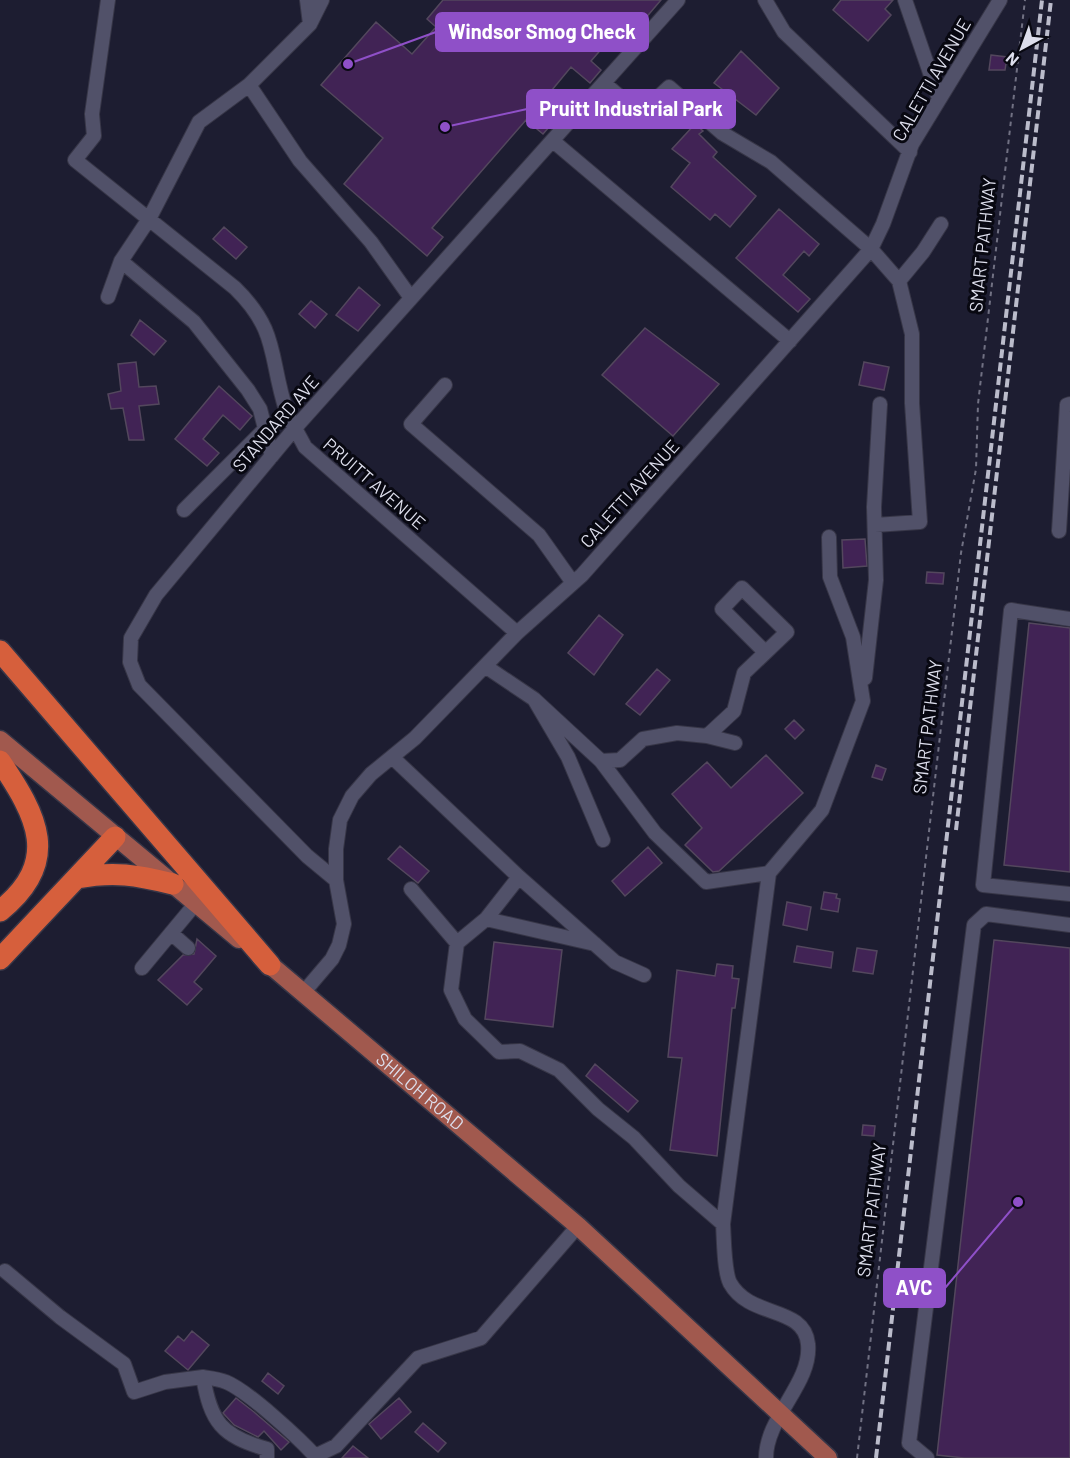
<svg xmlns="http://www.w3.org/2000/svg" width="1070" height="1458" font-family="Barlow,sans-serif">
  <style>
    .building { fill: #412355; stroke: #53475d; stroke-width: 1.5 }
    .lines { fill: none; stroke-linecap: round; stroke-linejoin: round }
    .minor-casing { stroke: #373647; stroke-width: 16 }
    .major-casing { stroke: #373647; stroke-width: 21 }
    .highway-casing { stroke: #373647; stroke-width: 24 }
    .path { stroke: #717183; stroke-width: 2; stroke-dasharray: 4.5 4.5; stroke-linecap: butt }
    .minor { stroke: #515169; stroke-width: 14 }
    .major { stroke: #a1594e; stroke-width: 18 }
    .highway { stroke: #d65f3c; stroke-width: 21 }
    .rail { stroke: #bbbccb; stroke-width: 4; stroke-dasharray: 9 4.5; stroke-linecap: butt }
    .labels { text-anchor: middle; stroke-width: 6; stroke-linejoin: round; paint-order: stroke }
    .street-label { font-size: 18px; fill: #dddeec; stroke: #080811 }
    .leader { fill: none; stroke: #8f50c8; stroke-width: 2 }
    .callout-dot { fill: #8f50c8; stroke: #080811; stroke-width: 2 }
    .callout { fill: #8f50c8; stroke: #8f50c8; stroke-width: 2 }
    .callout-label { font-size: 20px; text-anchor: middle; font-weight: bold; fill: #fff }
  </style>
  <rect width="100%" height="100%" fill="#1d1d31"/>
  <!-- building -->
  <path class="building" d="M443 0H661L621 47 611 38 591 61 601 70 590 83 571 67 547 96 564 110 543 134 526 120 432 228 443 237 427 256 344 184 383 138 321 85 376 22 412 54 436 27 427 19Z
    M841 0H893L885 9 891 15 868 41 833 10Z
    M741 51 779 88 756 115 714 83Z
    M991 55 1007 57 1005 70H989Z
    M695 124 703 131 699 134 717 152 713 157 756 196 730 227 715 214 710 220 671 187 690 163 672 149Z
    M779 209 819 244 809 256 804 251 783 275 810 299 798 312 736 258Z
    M224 227 247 247 236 259 213 239Z
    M359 287 380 305 358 331 336 315Z
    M311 301 327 314 315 328 299 314Z
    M140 320 166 341 154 355 131 335Z
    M645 328 719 384 673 436 602 375Z
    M136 362 139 387 156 386 159 404 139 406 144 440H129L123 408 111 409 108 394 121 391 118 364Z
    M864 362 889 367 884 390 859 385Z
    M219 386 252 416 240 430 223 415 203 439 219 453 207 466 175 439Z
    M865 539 867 566 843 568 842 540Z
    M927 572 944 573 943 584 926 583Z
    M599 615 623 635 594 675 568 653Z
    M1029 623 1070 628V872L1004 865Z
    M657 669 670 680 640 715 626 704Z
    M794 720 804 730 795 739 785 729Z
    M766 755 803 793 719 871 713 872 685 845 702 828 672 794 707 762 731 788Z
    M876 765 886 769 882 780 872 777Z
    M400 846 429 871 418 883 388 859Z
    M648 847 662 863 625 896 612 881Z
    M824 892 837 894 836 898 840 899 838 912 821 909Z
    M787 902 811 907 807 930 783 925Z
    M197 939 216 956 194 982 202 989 187 1005 158 980 183 955 194 954Z
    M994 940 1070 948V1458H964L937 1455Z
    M494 942 562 950 553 1027 485 1019Z
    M797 946 833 952 831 968 794 962Z
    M857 948 877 951 873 974 853 971Z
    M717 964 733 966 732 978 739 979 735 1008H732L717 1156 670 1150 682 1058 668 1057 677 970 715 976Z
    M595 1064 638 1101 628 1112 586 1076Z
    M863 1125 875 1126 874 1136 862 1135Z
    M192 1331 209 1345 188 1370 165 1351 178 1336 184 1341Z
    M268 1373 284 1386 278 1394 262 1381Z
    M236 1398 254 1412 289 1442 281 1450 264 1431 258 1437 234 1425 223 1413Z
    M399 1398 411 1412 381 1439 369 1424Z
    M423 1423 446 1443 438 1452 415 1432Z
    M353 1446 368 1458H342Z"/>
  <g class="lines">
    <defs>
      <path id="minor" d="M108 0 92 114 94 136 75 160 235 288C279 331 269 357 286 410 291 423 299 435 305 447L517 633
        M307 0 310 24
        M322 0 310 24 249 85 300 161 371 242 411 298
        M765 0 784 32 910 152
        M905 0 939 99
        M604 83 640 114 669 87 722 133 771 162 871 249 899 281 912 334V403L920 522 875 525
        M553 141 790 341
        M121 261 194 322 248 390 260 409 272 456
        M899 281 923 252 941 224
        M108 297 121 261 149 219 199 122 249 85
        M445 385 411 424 539 535 573 583
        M184 510 265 429
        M1059 531 1067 405 1070 404
        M1070 619 1011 610 983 885 1070 894
        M485 666 534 699 568 757 603 840
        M865 678 876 580 874 507 880 404
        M534 699 601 761 655 833 706 882 769 873
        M707 736 734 711 744 673 787 632 742 588 722 609 765 652
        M392 757 519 877 486 919 457 943
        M601 761 620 760 643 739 677 733 707 736 735 743
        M519 877 615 962 644 975
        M336 880 307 856 139 685 130 662 131 638 156 595 295 428 678 0
        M411 889 457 943 451 990 465 1019 499 1052 520 1051 559 1070 598 1109 634 1138 679 1186 723 1224
        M486 919 595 944
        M171 933 188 948
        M142 968 196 903
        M303 993 332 959 339 945 344 924 336 880V849L340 820 352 796 371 774 415 738 517 633 582 575 871 249 883 224 912 144 1000 0
        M5 1271 60 1317 124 1364 134 1392 165 1382 203 1377C211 1422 221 1436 267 1449V1458
        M203 1377C210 1378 219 1379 226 1382 248 1391 300 1439 317 1458
        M315 1456 336 1446 418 1358 481 1338 578 1226
        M766 1458C766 1417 812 1383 808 1344 804 1305 750 1319 730 1283 724 1271 724 1238 723 1224L769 873 822 810 863 701 853 637 830 577 829 537
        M927 1458 909 1443 974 925 986 914 1070 925"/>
      <g id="major">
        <path d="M0 740 239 939"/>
        <path id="s1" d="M261 957 578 1226 828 1458"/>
      </g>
      <path id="highway" d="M0 651 270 965
        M0 761C37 816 62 861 0 911
        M77 878C114 871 137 875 173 884
        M0 959 115 837"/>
    </defs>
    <!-- minor casing -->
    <use href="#minor" class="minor-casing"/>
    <!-- major casing -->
    <use href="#major" class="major-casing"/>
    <!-- highway casing -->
    <use href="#highway" class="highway-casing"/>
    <!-- path -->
    <path class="path" d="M857 1458 961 553 976 469 978 404 1025 0"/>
    <!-- minor -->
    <use href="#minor" class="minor"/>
    <!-- major -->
    <use href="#major" class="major"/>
    <!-- highway -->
    <use href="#highway" class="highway"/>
    <!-- rail -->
    <path class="rail" d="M956 830 1051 0
      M876 1458 1042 0"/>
  </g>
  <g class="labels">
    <!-- street labels -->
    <g class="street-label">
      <text transform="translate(932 80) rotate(-60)" y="6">CALETTI AVENUE</text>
      <text transform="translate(983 245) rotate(-84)" y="6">SMART PATHWAY</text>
      <text transform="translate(276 424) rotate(-49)" y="6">STANDARD AVE</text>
      <text transform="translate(374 484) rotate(41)" y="6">PRUITT AVENUE</text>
      <text transform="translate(630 494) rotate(-48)" y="6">CALETTI AVENUE</text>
      <text transform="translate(928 727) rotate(-83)" y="6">SMART PATHWAY</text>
      <text dy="6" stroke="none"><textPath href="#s1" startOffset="208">SHILOH ROAD</textPath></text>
      <text transform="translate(872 1210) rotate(-83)" y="6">SMART PATHWAY</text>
    </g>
  </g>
  <!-- callouts -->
  <path class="leader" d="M348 64L436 32M445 127L527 109M1018 1202L945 1288"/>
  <g class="callout-dot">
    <circle cx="348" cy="64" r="6"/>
    <circle cx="445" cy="127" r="6"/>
    <circle cx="1018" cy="1202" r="6"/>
  </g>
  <g class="callout">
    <rect x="436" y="13" width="212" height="38" rx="6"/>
    <rect x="527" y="90" width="208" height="38" rx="6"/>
    <rect x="884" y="1269" width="61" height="38" rx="6"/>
  </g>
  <g class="callout-label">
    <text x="542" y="39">Windsor Smog Check</text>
    <text x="631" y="116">Pruitt Industrial Park</text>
    <text x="914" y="1295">AVC</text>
  </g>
  <!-- north arrow -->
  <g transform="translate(1022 48) rotate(221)" stroke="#080811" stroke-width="4.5" paint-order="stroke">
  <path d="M0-4.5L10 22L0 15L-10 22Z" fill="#dddeec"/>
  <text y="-9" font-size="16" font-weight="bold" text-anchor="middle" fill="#dddeec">N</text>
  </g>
</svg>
